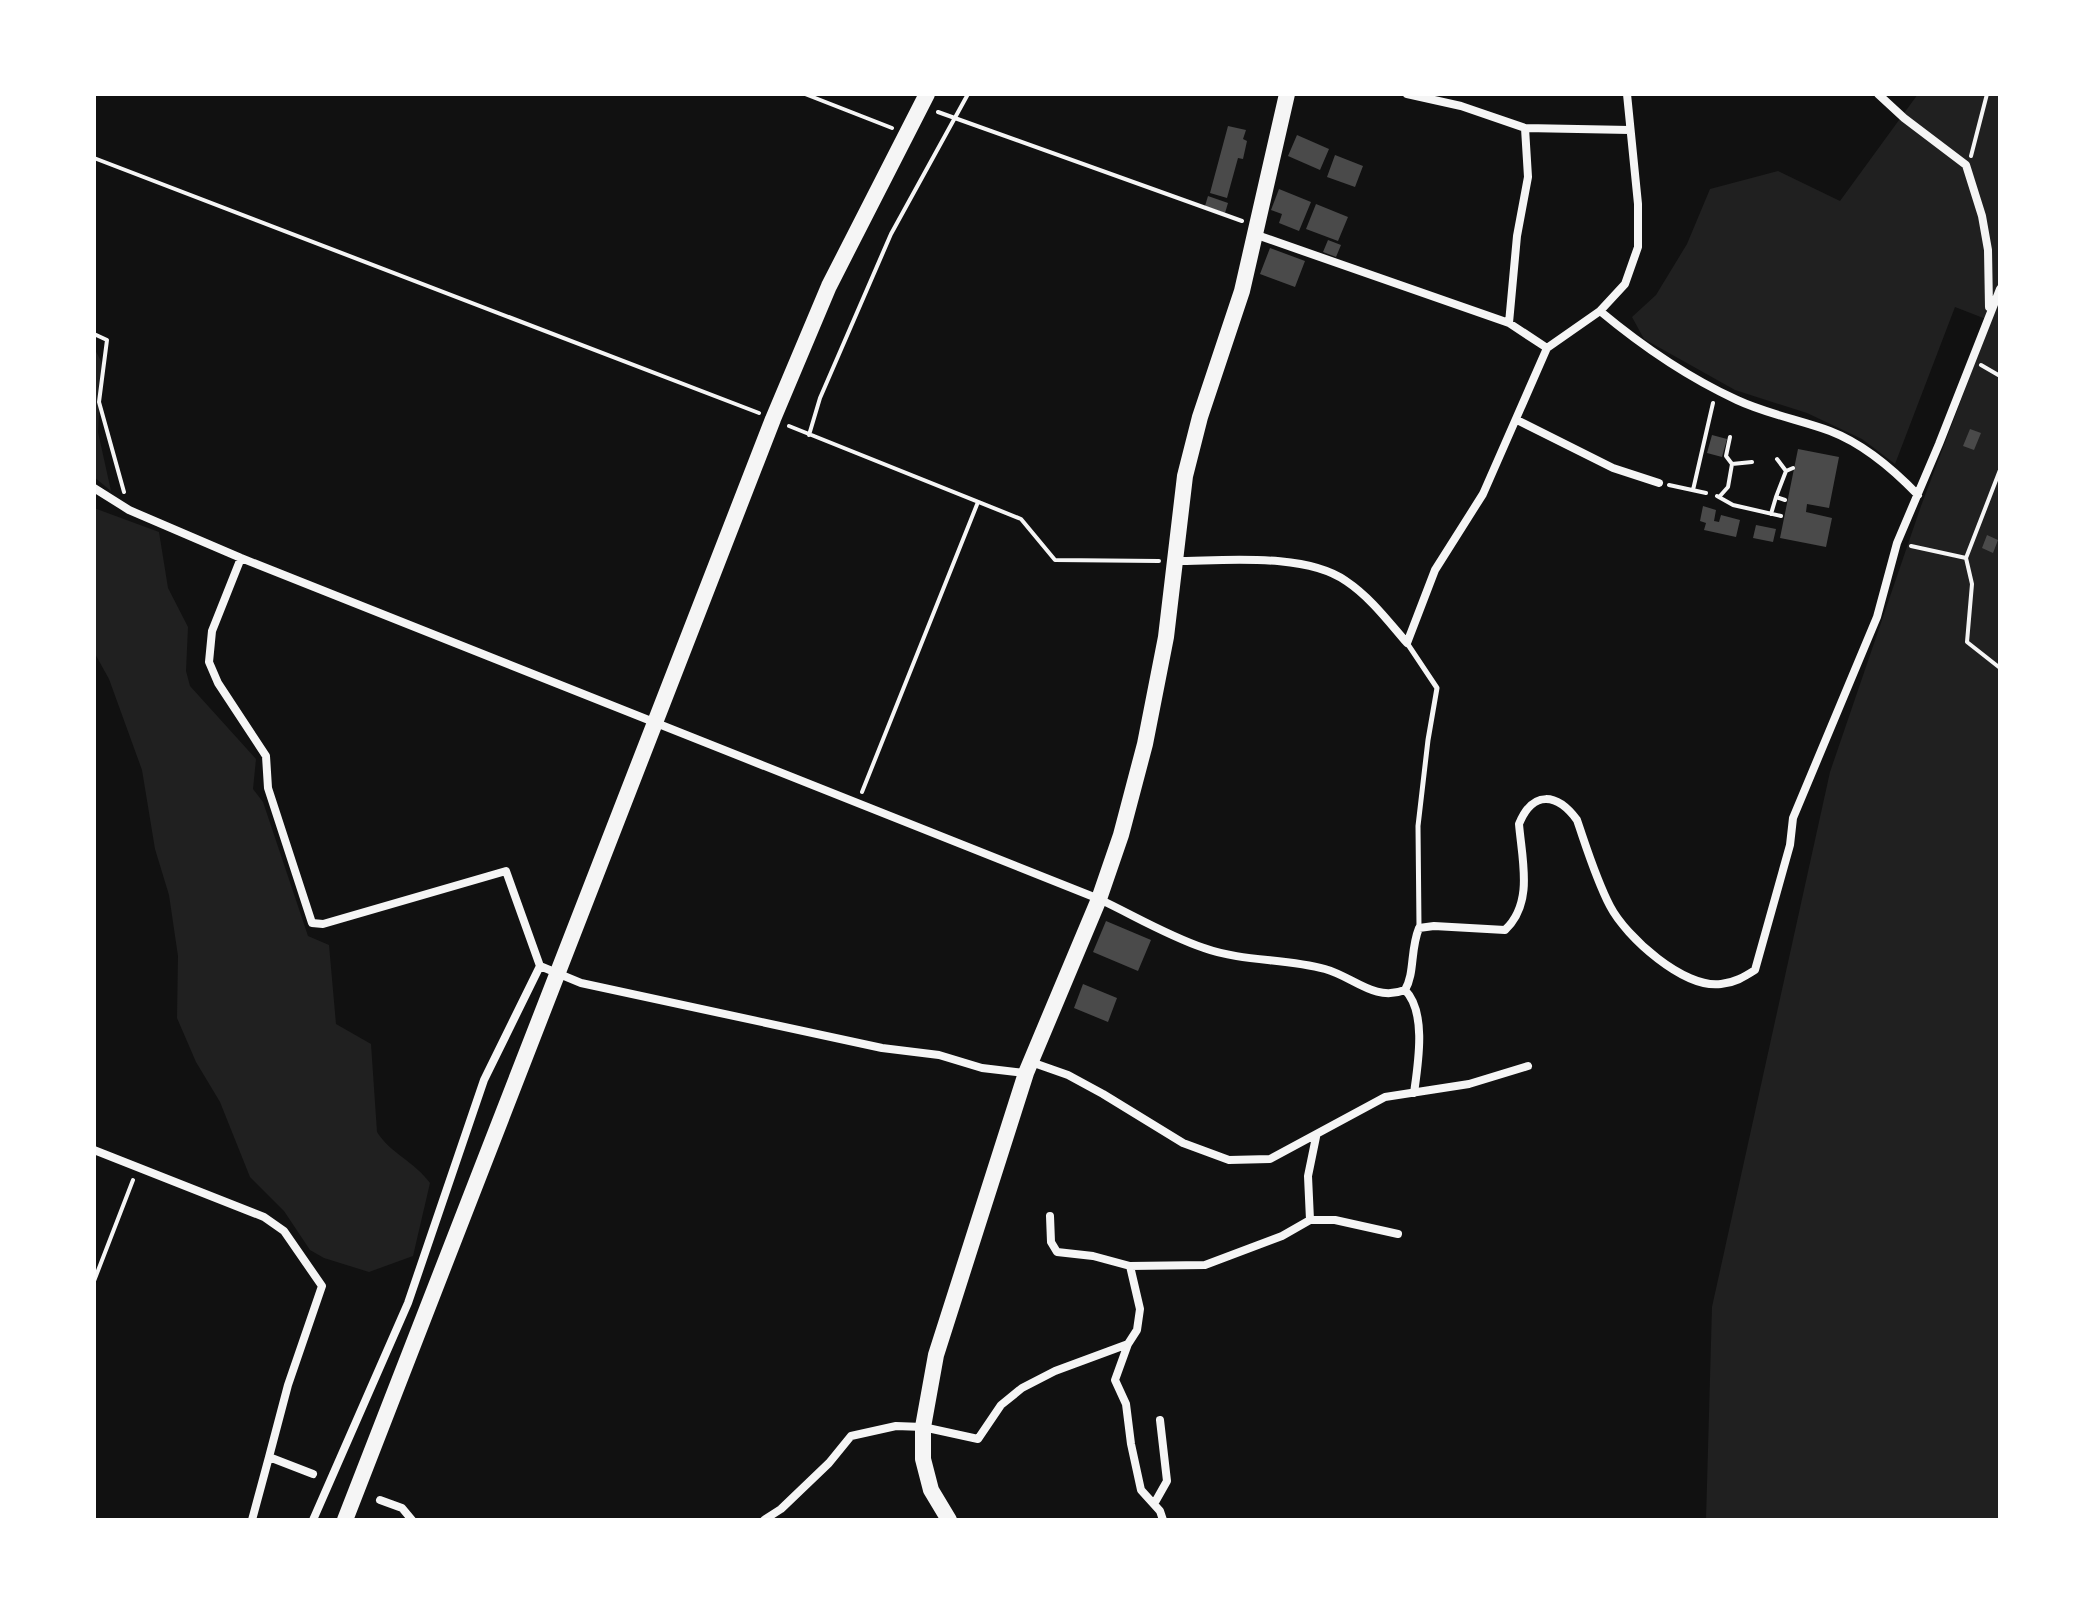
<svg xmlns="http://www.w3.org/2000/svg" width="2094" height="1614" font-family="'Noto Sans',sans-serif">
  <style>
    .green { fill: #202020 }
    .building { fill: #4a4a4a }
    .lines { fill: none; stroke-linecap: round; stroke-linejoin: round }
    .path { stroke: #f5f5f5; stroke-width: 4 }
    .service { stroke: #f5f5f5; stroke-width: 5 }
    .minor { stroke: #f5f5f5; stroke-width: 8 }
    .primary { stroke: #f5f5f5; stroke-width: 16 }
  </style>
  <rect width="100%" height="100%" fill="#111"/>
  <!-- green -->
  <path class="green" d="M1918 94H2000V1520H1706L1712 1307 1830 772 1921 506 1991 321 1955 307 1895 464 1862 439 1807 413 1735 390 1644 339 1632 317 1656 295 1687 244 1710 189 1778 171 1840 201Z
    M94 348 102 363 98 432 111 491 94 477Z
    M94 508 159 532 168 588 188 627 186 671 190 686 256 759 253 789 263 802 308 936 329 945 336 1024 371 1044 377 1132C390 1153 415 1162 430 1183L413 1256 369 1272 324 1258 310 1250 284 1211 250 1177 220 1102 196 1062 177 1018 178 956 169 895 155 849 142 770 109 679 94 652Z"/>
  <!-- building -->
  <path class="building" d="M1228 126 1246 130 1243 139 1247 141 1243 159 1238 158 1227 198 1210 193Z
    M1297 135 1329 149 1320 170 1288 156Z
    M1335 155 1363 166 1355 187 1327 177Z
    M1279 189 1311 202 1299 231 1279 223 1282 214 1271 210Z
    M1208 196 1228 203 1225 213 1205 206Z
    M1316 204 1348 217 1338 241 1306 229Z
    M1328 240 1341 245 1336 257 1323 252Z
    M1270 248 1305 261 1295 287 1260 274Z
    M1970 429 1981 433 1974 450 1963 446Z
    M1712 435 1727 439 1722 457 1707 453Z
    M1798 449 1839 457 1829 508 1807 504 1806 512 1832 518 1826 547 1780 538Z
    M1703 506 1716 510 1714 521 1719 522 1721 515 1740 520 1736 537 1704 530 1706 523 1700 521Z
    M1756 525 1776 529 1773 542 1753 538Z
    M1987 535 1998 540 1993 553 1982 548Z
    M1106 921 1151 940 1138 971 1093 952Z
    M1083 984 1117 998 1108 1022 1074 1008Z"/>
  <g class="lines">
    <!-- path -->
    <path class="path" d="M805 94 892 128
      M938 112 1242 221
      M1971 156 1987 94
      M94 158 759 413
      M94 334 107 340 99 402 124 492
      M1981 365 2000 376
      M789 426 1021 519 1055 560 1159 561
      M809 435 820 398 891 234 968 94
      M1777 459 1786 471
      M1732 464 1752 462
      M2000 470 1966 558 1972 584 1967 642 2000 668
      M1669 485 1706 493
      M1693 490 1713 403
      M1717 496 1733 505 1781 516
      M1720 496 1728 487 1732 464 1726 456 1730 437
      M1776 497 1786 471 1793 468
      M1771 514 1776 497 1785 500
      M1911 546 1966 558
      M862 792 978 502
      M94 1281 133 1180"/>
    <!-- service -->
    <path class="service" d="M1407 643 1437 688 1428 740 1418 826 1419 927"/>
    <!-- minor -->
    <path class="minor" d="M1407 94 1461 106 1525 128 1630 130
      M1878 94 1904 118 1966 165 1982 216 1988 250 1989 307
      M1254 234 1509 323 1547 348
      M1600 311C1642 346 1687 377 1737 400 1767 414 1800 420 1830 431 1864 444 1893 469 1918 495
      M1509 323 1517 236 1528 177 1525 128
      M1517 420 1613 468 1659 483
      M94 488 129 510 241 558 1099 899C1133 915 1168 936 1204 948 1243 962 1286 958 1325 969 1354 977 1374 1002 1405 990 1415 973 1410 950 1419 928L1434 926 1505 930C1534 903 1522 860 1519 824 1533 790 1557 793 1577 820 1587 849 1596 879 1610 906 1626 937 1684 989 1721 984 1734 983 1744 977 1755 970L1790 845 1793 818 1877 617 1897 543 1939 444 2000 289
      M241 558 212 631 209 662 218 683 266 756 268 788 312 923 323 924 506 871 540 966
      M1175 561C1223 561 1305 552 1346 581 1370 597 1388 621 1407 643L1435 570 1483 494 1547 348 1600 311 1625 284 1638 247V204L1627 94
      M1405 990C1427 1012 1418 1064 1414 1093
      M1031 1062 1068 1075 1103 1094 1183 1143 1229 1160 1270 1159 1385 1097 1469 1084 1528 1066
      M94 1150 264 1217 284 1231 322 1286 288 1385 269 1457 313 1474
      M1050 1216 1051 1242 1057 1252 1093 1256 1130 1266 1205 1265 1282 1236 1310 1220H1335L1398 1234
      M1310 1220 1308 1176 1316 1137
      M1128 1344 1115 1380 1126 1404 1131 1444 1141 1490 1160 1511 1163 1520
      M380 1500 402 1508 412 1520
      M1154 1504 1167 1481 1160 1420
      M252 1520 269 1457
      M313 1520 408 1303 484 1080 540 966 581 983 882 1048 939 1055 982 1068 1025 1073
      M764 1520 781 1509 829 1463 851 1436 896 1426 923 1427 978 1439 1001 1405 1022 1388 1055 1371 1128 1344 1137 1330 1140 1309 1130 1266"/>
    <!-- primary -->
    <path class="primary" d="M345 1520 773 419 829 286 927 94
      M949 1520 931 1490 923 1459V1427L936 1355 1026 1073 1099 899 1121 835 1145 744 1166 637 1185 476 1200 417 1242 291 1287 94"/>
  </g>
  <!-- border -->
  <rect width="2094" height="1614" fill="none" stroke="#ffffff" stroke-width="192"/>
</svg>
